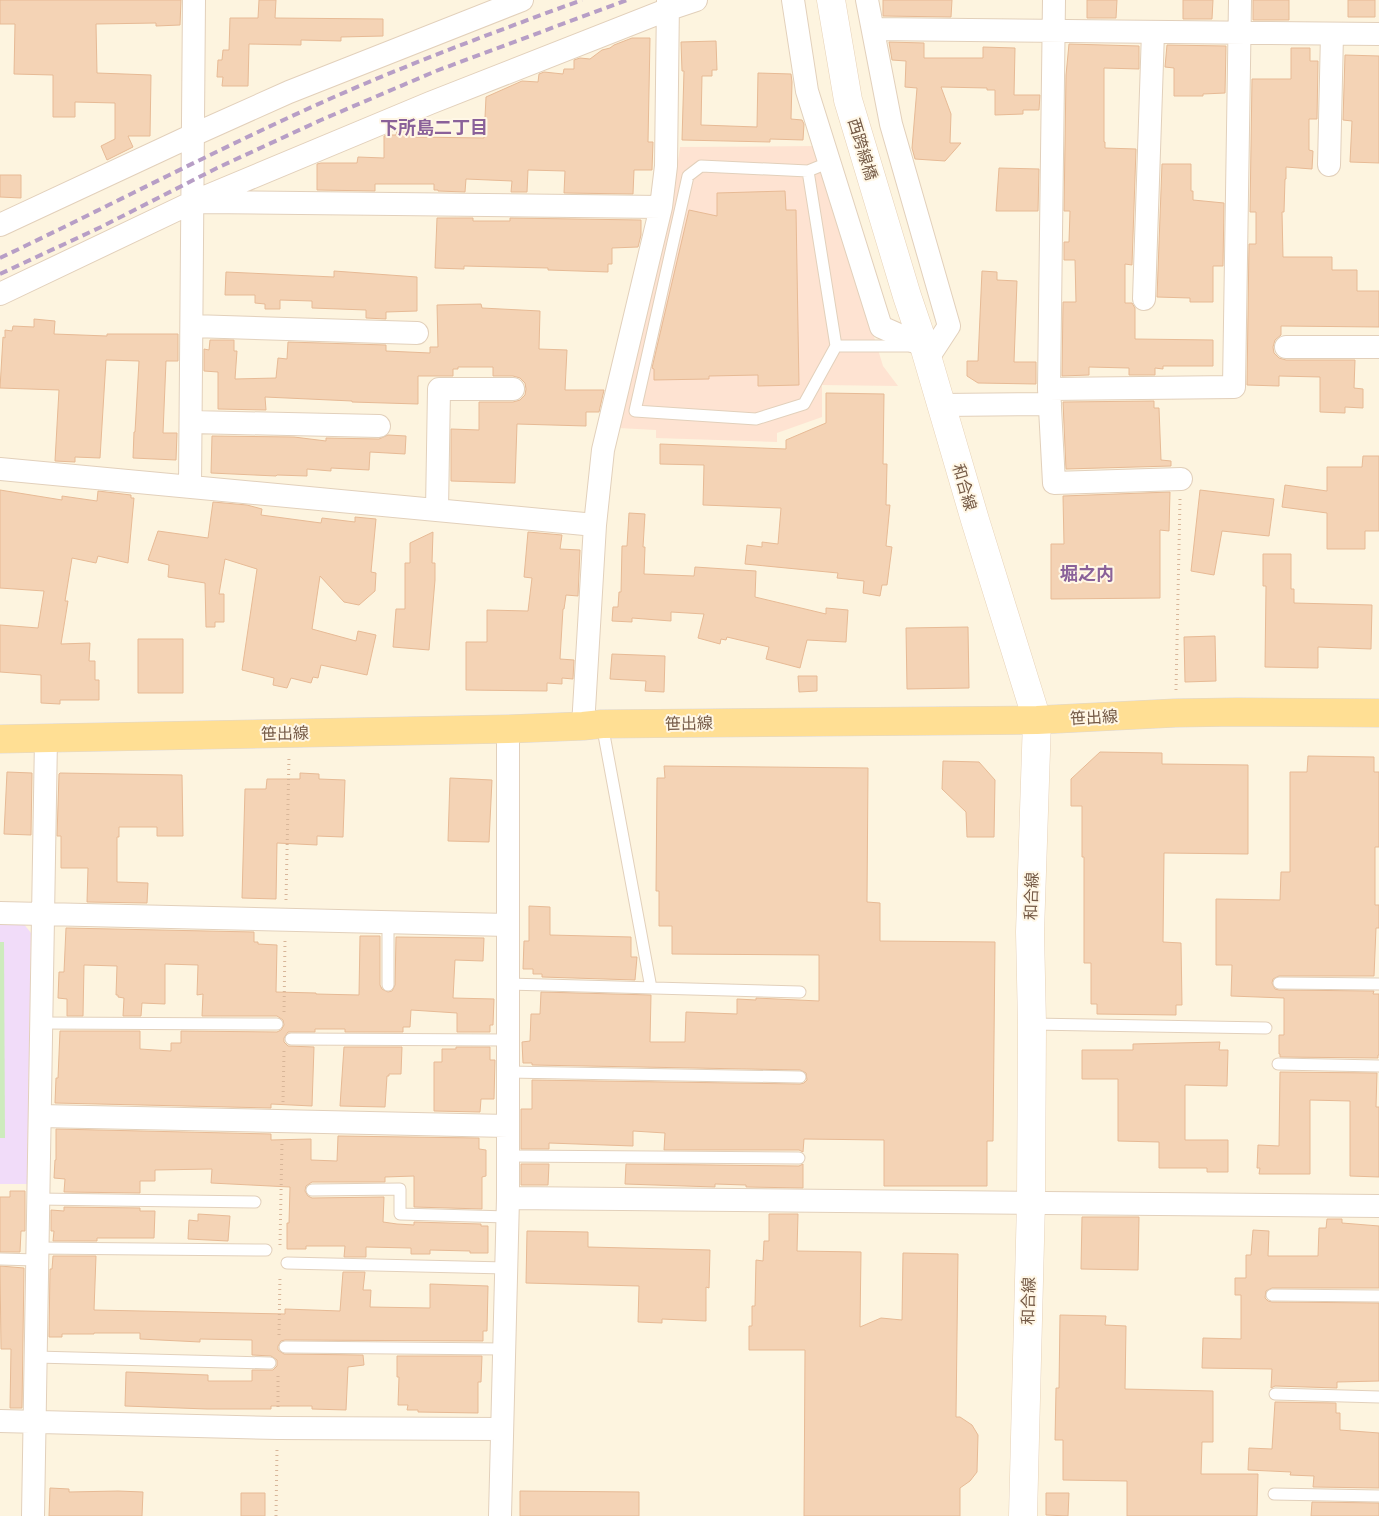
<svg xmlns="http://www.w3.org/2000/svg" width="1379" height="1516" font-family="'DM Sans','Noto Sans JP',sans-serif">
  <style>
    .commercial { fill: #fee3d2 }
    .education { fill: #f1dcf9 }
    .green { fill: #cdebbd }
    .building { fill: #f4d3b5; stroke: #e7ba95 }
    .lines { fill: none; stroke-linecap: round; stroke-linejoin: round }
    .service-casing { stroke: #e2d0bb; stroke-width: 13 }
    .minor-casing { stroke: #e2d0bb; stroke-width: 24 }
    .secondary-casing { stroke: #e7d2b8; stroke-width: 29 }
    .primary-casing { stroke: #ded7d3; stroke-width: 29 }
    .path { stroke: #d8b699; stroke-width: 3; stroke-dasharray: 1 4; stroke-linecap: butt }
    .service { stroke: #fff; stroke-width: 11 }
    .minor { stroke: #fff; stroke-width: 22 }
    .secondary { stroke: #fff; stroke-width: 28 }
    .primary { stroke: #ffdf94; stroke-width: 28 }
    .rail { stroke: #b79ec6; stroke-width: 4; stroke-dasharray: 8 5; stroke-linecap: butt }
    .labels { text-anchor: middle; stroke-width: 4; stroke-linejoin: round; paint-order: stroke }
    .street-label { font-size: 16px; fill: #755a46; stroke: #fff7e6 }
    .neighbourhood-label { font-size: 18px; font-weight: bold; fill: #8a6199; stroke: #fff7e6 }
  </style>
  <rect width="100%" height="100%" fill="#fdf4df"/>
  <!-- commercial -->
  <path class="commercial" d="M816 146 883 366 898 386 822 385V417L777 433V442L656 438V430L618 428 676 175 680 147Z"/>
  <!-- education -->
  <path class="education" d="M0 922 23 923 31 933 27 1184H0Z"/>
  <!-- green -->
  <path class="green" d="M0 942H4L5 1138H0Z"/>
  <!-- building -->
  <path class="building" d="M0 0H181L180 25 156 26V23L96 24 97 73 151 75 150 136H128L133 147 107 160 101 146 115 139V103L75 102V117H53V75L14 74 15 24H0Z
    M259 0H276L275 18 383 19V36L341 37V41L301 40V45L249 44 248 86H222L223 77H217L218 60H222L223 50H229L230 18H258Z
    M883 0H952L951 17 883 16Z
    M1087 0H1117L1116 18H1087Z
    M1183 0H1213L1212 19H1183Z
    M1253 0H1289V20H1253Z
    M1348 0H1375V17H1348Z
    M632 38H650L648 142H653L652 170H634L633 194 564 193 565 171 528 170 527 192H511L512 181 466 179 465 192 438 191V190H434V184H375V191L317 190V164L321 163H357L358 157 384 158V136L388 135H396L397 131 413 124V137L484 138 486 97 522 81 538 82 539 74 544 72 563 74 564 69H574V60L580 58 590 59 602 50 610 48 614 45Z
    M716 41 717 70H712V76H702L701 125 757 127 758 73 791 74 792 82 791 119 802 120 804 124 803 140 770 139V142L682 140 684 71H682L681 42Z
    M889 42 924 43V58H983V47L1015 48 1014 95H1040L1039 110H1023V114L995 115V90H987V88L941 87 951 114 950 143H961L945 161 915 159 912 148 917 88 905 87 906 61 892 60Z
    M1069 44 1139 46V69L1104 68V142H1105V148L1136 149 1132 265 1125 264V303H1132L1135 308V339L1213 340V366H1163V369L1155 368V375H1129V368L1089 367V375L1062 376 1063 302H1076L1075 260H1064V242H1069L1070 211H1064L1066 75Z
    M1167 45 1226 46 1225 93 1203 94V96H1174V68L1165 67Z
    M1291 48H1310V61H1318L1317 119H1309V150L1313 151 1312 169 1286 167V179H1285L1284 212H1282L1283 257H1332V270H1357V291H1379V327L1281 326V335L1275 340 1273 347 1274 353 1279 358 1286 360H1355L1354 388 1363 389V408L1345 407V413L1320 412V377L1279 376V386L1247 385 1249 244H1256V212H1250L1252 79H1291Z
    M1345 55 1379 56V163L1350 162 1352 121 1343 120Z
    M1162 164H1191V191H1193V200L1224 203 1223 266H1213V302H1190V298L1157 297Z
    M999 168 1039 169 1038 211H996Z
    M0 175H21V198L0 197Z
    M785 191 786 210H796L799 385 758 386V375L709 376V379L654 380V369L652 368 689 210 717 216V193Z
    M437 218H473V221H510V218L641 220V235L638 247 612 248V264H608V272L548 270V268L464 266V269L435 268Z
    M334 271 417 277V311L386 312V319L366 318V310L312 308V301L280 300V309H265V304L255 303V295H225L226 272 334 277Z
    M982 271 997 272V280L1017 281 1014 362H1036V384L978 383 967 376V361H978Z
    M481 304 482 308 540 311 539 349 567 350 565 390H604L599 412H586V426L517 424 515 483 451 481V429L479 430V402H513L520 400 525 395 526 389 525 383 520 378 513 376H493V367H458V369H453V376H418V404L352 402V401L265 397 266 410 218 409V372L204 371V349L209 350 210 340H234V351H237L235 379 276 378 278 358 287 359 288 342 386 345V351L430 353V347H438L437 305Z
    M34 319 55 321 54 334 107 336V334H178V361H166L163 433H177L176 460 133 458 134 432H135L139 361 106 360 100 458 75 457V462L55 461 59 390 0 388 3 337 5 338V330L12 331 13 326 34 327Z
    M826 393 884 394 883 464H887L886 505H890L886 546 892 547 887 585H882L880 596 863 593 864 581 837 578 838 573 745 564 747 545 762 547V542L778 544 781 508 703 505 704 465 660 464V444L786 449V440L826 423Z
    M1154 401V408H1159L1161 460 1171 461V466L1066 469 1063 402Z
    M388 435 406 436 405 454 370 452 369 470 331 468V471L307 469V476L277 475 276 476 211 473 212 436 294 437 326 441V438L379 439Z
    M1363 456H1379V531H1365V549H1327V513L1282 507 1285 485 1327 491V467H1362Z
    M0 490 62 500V496L97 501 98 491 131 495V498H134L128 563 98 556 96 563 72 558 65 601H68L61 644 90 643 89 661H95V680H99V700H60V704L41 703V675L0 672V625L38 628 44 591 0 588Z
    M1200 490 1274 499 1269 536 1222 531 1214 575 1191 571Z
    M1170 492 1169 531 1160 530V598L1051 599V544H1064L1063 496Z
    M213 502 247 505 262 509 261 515 321 523 322 518 355 522V517L376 519 371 572 376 573 375 591 359 605 344 602 320 576 312 629 356 641 358 631 376 635 367 675 321 665 318 678 313 677 311 683 291 678 287 688 273 685 274 678 242 670 257 569 225 559 219 594H224V622H215V627H206L205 583 168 577 169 565 148 560 158 531 208 538Z
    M629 513 645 514 643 547H645L644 574 694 576 695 567 756 571 755 597 826 614V608L848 610 846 642 807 640 800 668 766 659 769 647 727 637 726 640 721 639 720 644 698 638 704 614 671 612V621L632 618V622L612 621 613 607H618L619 592H621L622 546H627Z
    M433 532 432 563H435V580L429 650 393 647 396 609H405V563H410V543Z
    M528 532 562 535 560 549 580 550 578 596 566 595 564 609H563L560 659 574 660 573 679 562 678V684L547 683V691L466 690V642H487V610L528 611 532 578 524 577Z
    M1263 554H1291V589H1294V603L1372 605 1371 649 1318 647V668L1265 667 1266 586H1263Z
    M968 627 969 688 907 689 906 628Z
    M1215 636 1216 681 1185 682 1184 637Z
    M138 639H183V693H138Z
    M612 654 665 656 664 692 645 691 646 681 610 679Z
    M798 676H817V691L799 692Z
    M1100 752 1162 753V764L1248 765V854L1164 853 1163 942 1181 943 1182 1005H1176V1015L1097 1014V1004H1091V963H1084V857H1082V806H1071V779Z
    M1308 756 1374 757V772H1379V847H1375V905H1379V928H1376L1374 976H1279L1273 979 1272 983 1275 989 1279 990 1374 991 1373 994H1379V1055H1378V1058L1280 1057V1054H1279V1035H1284V998L1231 996 1232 965H1216V899L1280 900 1281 872H1290V772H1307Z
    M943 761 979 762 995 780 994 837H967L966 812 942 789Z
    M664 766 868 768 867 902 880 903V941L995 942 993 1141H987V1186H884V1140L804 1139 803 1152 799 1150H664L665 1133 633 1131V1146L549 1143V1149H521V1109H532V1080L800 1084 804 1083 807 1080 806 1073 800 1070 532 1065V1063H523L522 1042 530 1041 531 1014H540L541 992 651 995 650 1042H685L686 1012 737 1014V999L756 1000V998L819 1001V955L672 954V926H659V891H656L657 778H665Z
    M7 772 32 773 31 835 4 834Z
    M60 773 182 775 183 836H157V827H119V837H117V882L148 883 147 903 87 902 88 868H61V836H57L59 774Z
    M300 773 319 774V779L345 780 343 837 317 836V845L277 843 276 899 242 898 245 789H266L267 779H300Z
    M450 778 492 780 489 842 448 841Z
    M529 906 550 907V935L631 937V957H637L635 980 542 977V974H533V969H523L524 941H529Z
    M66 928 254 932V942H258V944L277 945 276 992 316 993V994L359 995 360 936H380V985L382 989 388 992 392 991 395 985 396 937 484 938 483 961 455 960 453 998 494 999 493 1025H490V1032H457V1013L411 1010 410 1027H403V1032H345V1029H315V1032H288L284 1038V1042L288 1046 314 1047 312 1106 271 1104V1108L55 1103 56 1078H58L60 1031H140V1049L171 1051V1043H181V1031L277 1032 281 1030 284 1025 283 1020 277 1016H202L203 994 197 995 198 965 165 964V1004L142 1003 141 1016H123L124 998 118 997V995H116L117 966 84 965 83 1016H67V999L58 998 59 972H64Z
    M1220 1042 1219 1050H1228L1227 1086 1185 1085V1140H1228V1172H1207V1168H1159V1142L1118 1141V1079H1082V1050H1133V1044Z
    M344 1047H402L401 1074H389V1076H387L385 1107 340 1106Z
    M456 1047H490V1060H495L494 1099H481L480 1112 434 1111V1062H442V1049H456Z
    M1280 1072 1377 1073 1376 1107H1379V1177L1350 1176V1101L1310 1100V1174H1259L1260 1168H1257L1258 1145 1279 1146Z
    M56 1129 271 1134V1140L311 1139V1160L337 1161 338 1136 479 1138V1149L486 1150V1176L482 1177V1209L414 1207V1176L385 1177V1182H312L306 1186 305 1191 308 1196 312 1198 384 1197 383 1222 397 1224 414 1225V1222L481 1224V1226H488V1253H470V1251L430 1250V1254H411V1248L366 1247V1257H344L345 1246H306V1249H287V1223H289L290 1187 211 1183 212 1169 155 1170V1181H140V1193L64 1192 65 1179 54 1178 55 1160H56Z
    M521 1164H549L548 1185H521Z
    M626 1164 799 1166 803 1164V1188L746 1187V1185L715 1184V1187L625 1184Z
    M10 1191H25V1231H21L20 1252H0V1197H10Z
    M64 1207 140 1208V1211H155L154 1238H97V1241H53L54 1231H51V1210L64 1211Z
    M198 1214 230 1216 228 1241 188 1239 189 1220 198 1221Z
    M769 1214H798L797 1251 861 1252 860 1327 881 1318 902 1320 903 1253 958 1254 956 1417H960L972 1425 978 1435 977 1472 970 1481 960 1488V1516H804L805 1350H749V1326H752V1306H755L756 1260 763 1261 764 1241H769Z
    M1082 1217H1139L1138 1270 1081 1269Z
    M1327 1219H1342V1223L1379 1226V1288H1272L1266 1291 1265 1298 1268 1301 1272 1302 1379 1303V1381L1337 1382V1388L1275 1386 1271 1388 1272 1369 1202 1368 1203 1338 1241 1339V1295H1235V1278H1246V1255H1251L1253 1230 1269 1231 1268 1256H1318L1319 1228H1326Z
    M527 1231 588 1232V1247L710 1250 709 1288 706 1287V1321L662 1319V1323L638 1322 639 1286 526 1283Z
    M53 1256H96L94 1310 285 1314V1309L340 1311 343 1272H365L363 1290H371L370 1307 430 1308V1284L488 1286 487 1331H483V1341L285 1340 281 1341 278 1346V1350L284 1354 363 1355 364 1365 348 1367 346 1410 312 1409V1406H271V1409H207L125 1406 126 1372 208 1375V1381H252V1370H273L277 1366V1360L271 1356 252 1355V1340L200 1339V1342L140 1339V1333H94V1334H62V1337H49L50 1269H52Z
    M0 1266 24 1268 22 1408H10L11 1349H1Z
    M1060 1315 1106 1316 1105 1325 1126 1326 1125 1389 1213 1391V1442H1202L1201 1474H1258L1257 1516H1127V1481L1063 1480V1440H1055L1056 1388H1059Z
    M397 1356H482L481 1382H478V1413L418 1412V1410H407L408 1405H398L399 1377H397Z
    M1275 1402 1336 1403V1413H1340V1430L1379 1433V1488L1313 1487 1314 1476 1290 1475 1291 1472 1248 1470 1249 1448 1272 1449Z
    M50 1488 69 1489V1492L118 1491 143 1492 142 1516H49Z
    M520 1491 639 1492V1516H520Z
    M241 1493H265V1516H241Z
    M1046 1493H1069L1068 1516 1046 1515Z
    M1312 1502 1379 1503V1516H1311Z"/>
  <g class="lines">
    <defs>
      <path id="service" d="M830 162 808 171 836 346H910
        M808 171 701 166 688 176 635 411 756 419 804 404 836 346
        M602 724 651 988
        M388 922V985
        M1279 983 1379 984
        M508 984 800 992
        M41 1023 277 1024
        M1032 1024 1266 1028
        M291 1039 508 1040
        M1278 1064 1379 1066
        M508 1072 800 1077
        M508 1156 799 1158
        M312 1190 400 1189V1214L508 1217
        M38 1199 255 1202
        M37 1248 266 1250
        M0 1259 37 1260
        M287 1263 506 1268
        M1272 1295 1379 1296
        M285 1347 504 1349
        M36 1357 270 1363
        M1275 1394 1379 1397
        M1274 1494 1379 1496"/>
      <path id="minor" d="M793 0 807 91 881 327 924 346
        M867 0 891 124 949 326 928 358
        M1054 0 1049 389 1054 483 1181 479
        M873 29 1379 34
        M1329 165 1332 34
        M201 202 661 207
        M0 225 193 135 289 92 522 0
        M0 294 193 202 430 103 669 9 696 0
        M1144 299 1153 32
        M192 326 417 333
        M1286 347H1379
        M1049 389 1234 387 1240 0
        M941 405 1050 404
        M191 422 379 426
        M0 469 595 525
        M190 487 194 0
        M437 510 439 389H513
        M583 726 595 525 603 450 661 207 666 166 668 0
        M0 913 508 925
        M40 1116 508 1126
        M508 1198 1379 1206
        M0 1421 278 1428 502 1429
        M33 1516 46 738
        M500 1516 508 1198V729"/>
      <path id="secondary" d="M831 0 848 100 907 296 924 346 975 520 1037 720 1030 932 1032 1024 1031 1202 1023 1516"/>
      <path id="primary" d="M0 739 508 729 583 726 602 724 1037 720 1175 713 1237 712 1379 713"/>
    </defs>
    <!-- service casing -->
    <use href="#service" class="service-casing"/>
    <!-- minor casing -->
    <use href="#minor" class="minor-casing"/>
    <!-- secondary casing -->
    <use href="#secondary" class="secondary-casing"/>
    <!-- primary casing -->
    <use href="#primary" class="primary-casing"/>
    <!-- path -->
    <path class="path" d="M1176 690 1180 499
      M286 900 289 756
      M284 1012 285 939
      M283 1102 284 1051
      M280 1245 282 1141
      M279 1335 280 1276
      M278 1407V1376
      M276 1516 277 1448"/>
    <!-- service -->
    <use href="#service" class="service"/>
    <!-- minor -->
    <use href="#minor" class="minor"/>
    <!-- secondary -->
    <use href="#secondary" class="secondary"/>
    <!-- primary -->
    <use href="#primary" class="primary"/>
    <!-- rail -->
    <path class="rail" d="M0 258C105 208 208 154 314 106 402 66 492 33 582 0
      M0 274 101 227 217 168 321 120 436 71 627 0"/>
  </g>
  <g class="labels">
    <!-- street labels -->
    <g class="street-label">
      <text transform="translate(863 149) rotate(73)" y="6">西跨線橋</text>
      <text transform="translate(965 487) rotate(74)" y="6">和合線</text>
      <text transform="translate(1094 717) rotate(-3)" y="6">笹出線</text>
      <text transform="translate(689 723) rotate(-1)" y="6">笹出線</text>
      <text transform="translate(285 733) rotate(-1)" y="6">笹出線</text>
      <text transform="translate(1031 896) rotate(-88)" y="6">和合線</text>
      <text transform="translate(1028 1301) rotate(-89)" y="6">和合線</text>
    </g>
    <!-- neighbourhood labels -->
    <g class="neighbourhood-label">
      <text x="434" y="134">下所島二丁目</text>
      <text x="1087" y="580">堀之内</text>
    </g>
  </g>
</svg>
